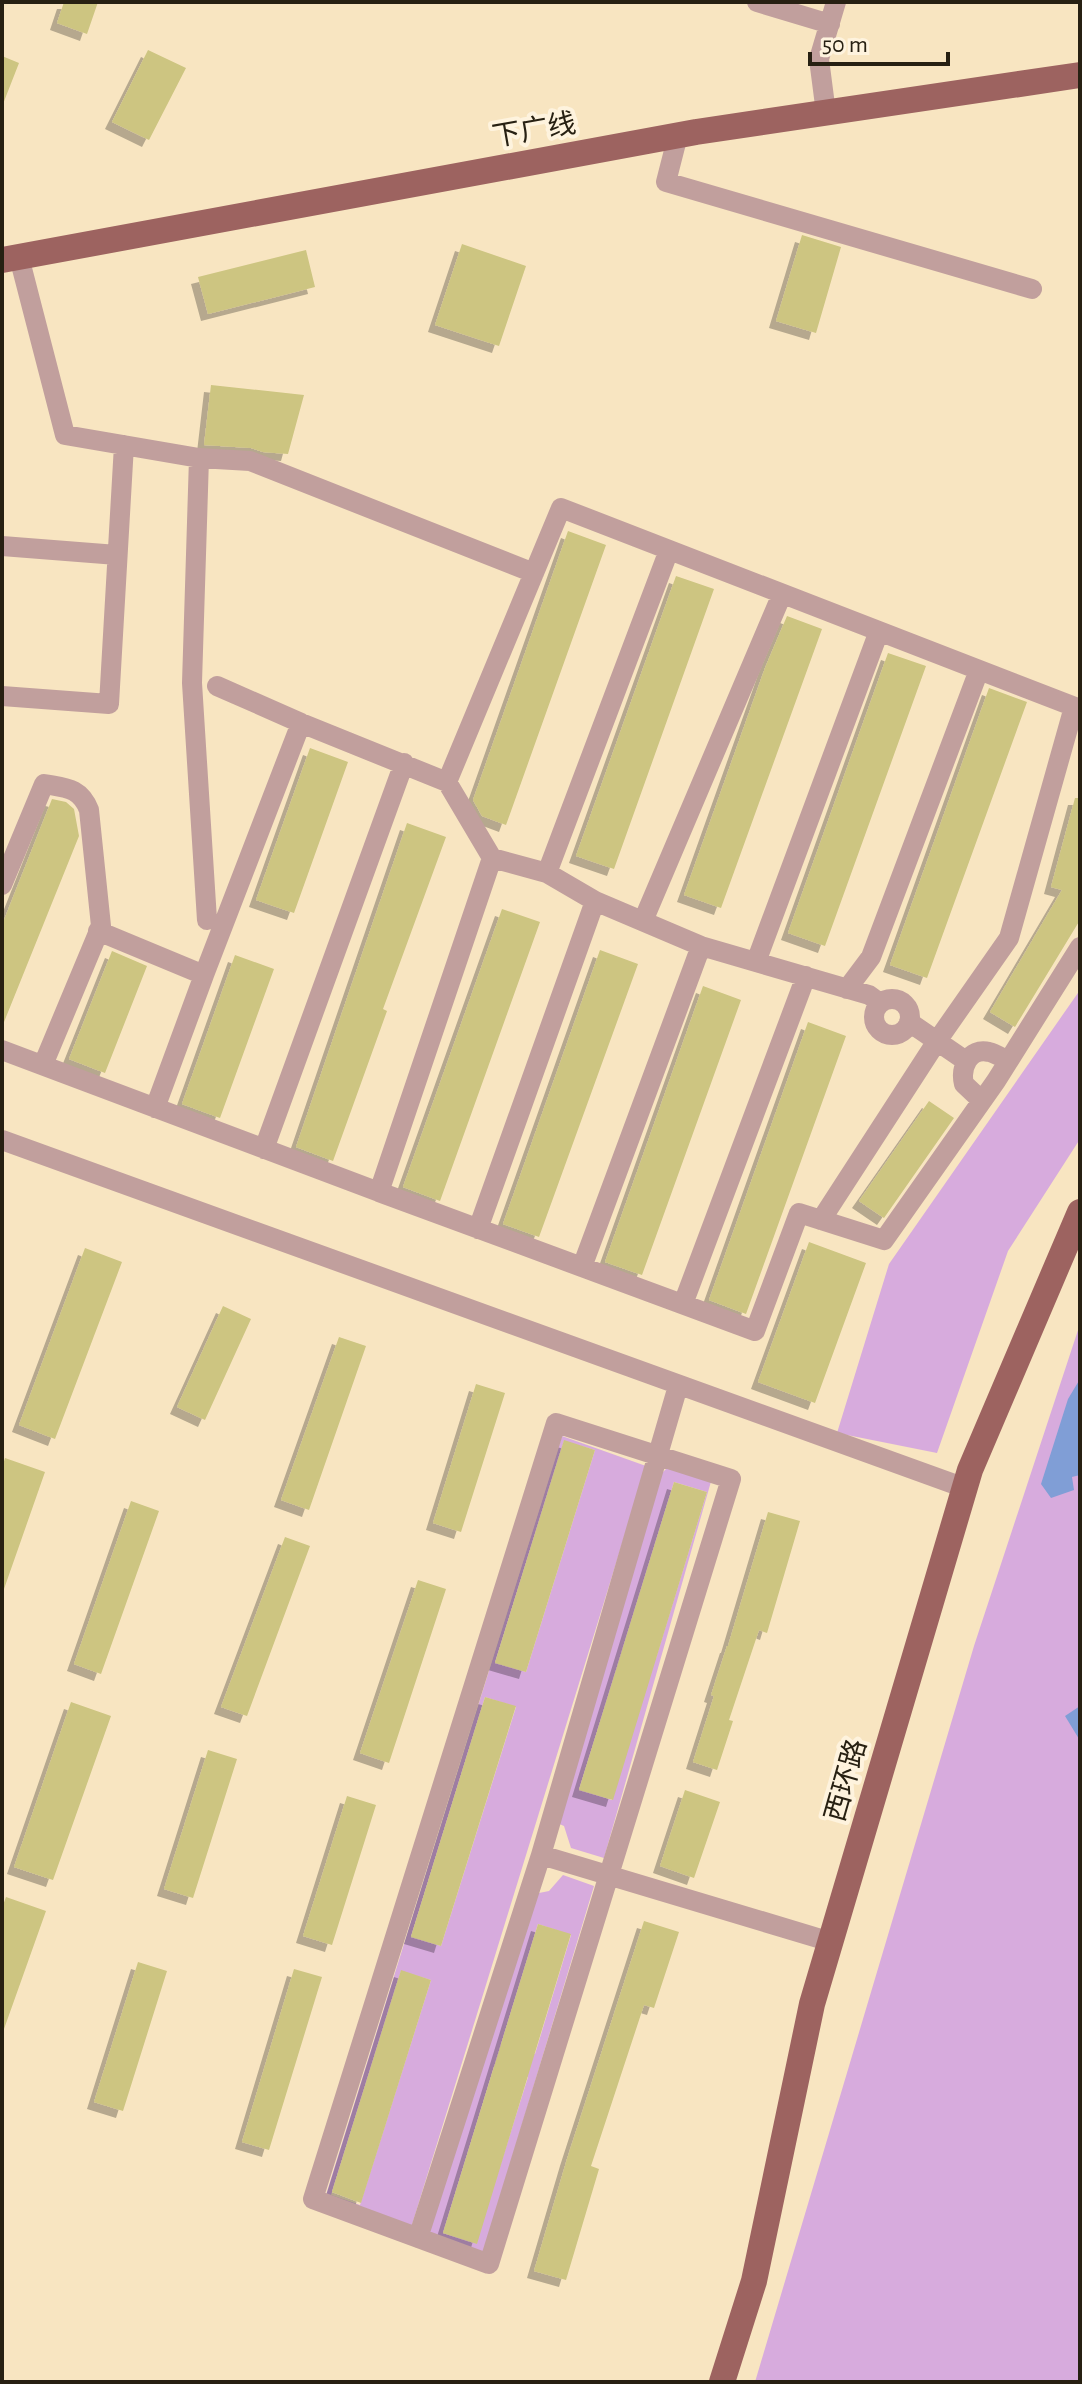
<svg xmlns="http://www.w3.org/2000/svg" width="1082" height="2384" font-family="'Alegreya Sans','Noto Sans SC',sans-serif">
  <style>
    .green { fill: #d7abdd; fill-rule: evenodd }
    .water { fill: #809ed6 }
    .building { fill: #cdc581; filter: url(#shadow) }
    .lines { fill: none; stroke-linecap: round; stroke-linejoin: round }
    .minor { stroke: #c19f9d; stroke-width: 20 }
    .major { stroke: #9d6360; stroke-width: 26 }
    .labels { text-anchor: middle; stroke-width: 8; stroke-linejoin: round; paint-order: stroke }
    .street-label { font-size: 28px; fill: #272012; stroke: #fef3de }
  </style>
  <defs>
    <filter id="shadow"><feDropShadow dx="-7" dy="7" stdDeviation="0" flood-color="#0004"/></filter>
  </defs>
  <rect width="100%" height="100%" fill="#f8e5c1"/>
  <!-- green -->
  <path class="green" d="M1080 990V1139L1008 1251 937 1453 837 1433 889 1264Z
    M1080 1324V2382H755L974 1646Z
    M562 1436 646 1466 411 2228 325 2198ZM564 1441 595 1450 526 1672 495 1662ZM485 1697 516 1707 441 1946 411 1936ZM401 1971 431 1980 360 2205 331 2195Z
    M671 1464 712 1478 604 1858 571 1848 564 1826 557 1823 661 1474ZM674 1482 707 1492 656 1658 623 1648ZM616 1671 613 1799 612 1800 579 1789Z
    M563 1875 594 1886 483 2254 429 2234 534 1894 549 1891ZM538 1924 571 1935 535 2054 501 2044ZM494 2066 528 2077 476 2243 443 2233Z"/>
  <!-- water -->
  <path class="water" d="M1080 1379V1475L1072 1477 1074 1490 1051 1498 1041 1484 1068 1399Z
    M1080 1706V1738L1079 1739 1065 1716Z"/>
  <!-- building -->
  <path class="building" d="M64 2H98L87 34 57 23Z
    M148 50 186 68 149 140 112 122Z
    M2 56 19 63 3 104H2Z
    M802 235 841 247 816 333 776 321Z
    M462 244 526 266 499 346 435 325Z
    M306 250 315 287 208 314 198 277Z
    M211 385 304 395 288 454 263 452 251 448 204 445Z
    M568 531 606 545 506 825 482 816 473 800Z
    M676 576 714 589 614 869 576 856Z
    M787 616 822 629 721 908 684 895 765 668Z
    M888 653 926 666 825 946 788 933Z
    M989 688 1027 702 927 978 890 965Z
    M310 748 348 762 294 913 256 900Z
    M1075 798H1080V920L1015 1027 990 1012 1062 890 1051 887Z
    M52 799 66 802 74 809 79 836 2 1027V925Z
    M407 823 446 837 383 1009 387 1011 333 1161 296 1147Z
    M502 909 540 922 440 1201 403 1187Z
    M600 950 638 964 539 1237 503 1224Z
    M112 951 147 966 105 1073 69 1059Z
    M235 955 274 969 220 1118 182 1104Z
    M703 986 741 1000 642 1275 605 1262Z
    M808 1022 846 1036 746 1314 709 1300Z
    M929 1101 954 1118 884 1218 859 1201Z
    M809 1242 866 1263 815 1403 758 1382Z
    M85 1248 122 1262 55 1439 19 1425Z
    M223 1306 251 1319 205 1420 177 1407Z
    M339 1337 366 1346 309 1510 281 1500Z
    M476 1384 505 1393 461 1532 433 1523Z
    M564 1440 595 1450 526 1672 495 1663Z
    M5 1458 45 1472 4 1589 2 1588V1468Z
    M674 1482 707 1492 613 1800 579 1790Z
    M131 1501 159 1511 101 1674 74 1664Z
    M768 1512 800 1521 767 1633 759 1630 729 1720 733 1721 717 1770 693 1762 714 1696 711 1695 727 1646H728Z
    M285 1537 310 1546 247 1716 221 1707Z
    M418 1580 446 1589 389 1763 360 1753Z
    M485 1697 516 1706 441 1946 411 1937Z
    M71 1702 111 1716 53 1880 14 1867Z
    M208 1750 237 1759 193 1898 164 1889Z
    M685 1790 720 1802 694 1878 660 1866Z
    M347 1796 376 1805 332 1945 303 1936Z
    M6 1897 46 1911 4 2029H2V1908Z
    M644 1921 679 1932 654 2008 644 2005 591 2166 599 2169 566 2280 534 2271 567 2159Z
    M538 1924 571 1934 477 2244 443 2233Z
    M138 1962 167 1971 123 2111 94 2102Z
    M294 1969 322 1977 269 2150 242 2142Z
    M401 1970 431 1980 361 2203 332 2192Z"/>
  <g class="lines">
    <!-- minor -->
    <path class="minor" d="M757 2 830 24
      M826 113 819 59 836 2
      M678 135 666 182 1032 289
      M19 257 65 435 199 458 250 461 534 573
      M199 458 192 683 207 920
      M2 546 117 555
      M2 696 109 704 124 445
      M301 723 447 782
      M547 873 669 550
      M2 885 44 784C65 788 80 787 89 810L101 926 43 1065
      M643 921 782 594
      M98 931 204 975 155 1108
      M756 962 879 631
      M204 975 301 723 217 686
      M847 989 871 957 979 670
      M874 1017a18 18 0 1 1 36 0a18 18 0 1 1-36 0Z
      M880 1003 869 995 701 946 595 901 547 873 492 858 447 782 561 508 1080 709
      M909 1022 966 1061
      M2 1050 379 1192 492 858
      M982 1101 964 1084C960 1068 969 1047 989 1052 995 1053 1002 1058 1008 1061
      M2 1140 965 1488
      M264 1149 404 763
      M379 1192 755 1331 799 1213 884 1240 996 1081 1080 947
      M821 1220 937 1041 1009 938 1074 707
      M478 1229 595 901
      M582 1267 701 946
      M683 1304 806 976
      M556 1423 731 1479 489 2264 313 2199Z
      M541 1855 831 1942
      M418 2238 541 1855 678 1386"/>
    <!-- major -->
    <path class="major" d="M2 260 696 132 1080 75
      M722 2382 754 2281 812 2004 970 1470 1080 1212"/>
  </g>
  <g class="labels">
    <!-- street labels -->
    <g class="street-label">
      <text transform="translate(534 129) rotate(-10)" y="10">下广线</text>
      <text transform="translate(845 1780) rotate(-74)" y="10">西环路</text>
    </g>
  </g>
  <!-- border -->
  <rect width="1082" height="2384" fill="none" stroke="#272012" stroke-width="8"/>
  <!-- scale -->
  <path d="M810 52v12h138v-12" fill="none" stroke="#272012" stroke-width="4"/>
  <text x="822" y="52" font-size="24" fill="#272012" stroke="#fef3de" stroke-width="6" paint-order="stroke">50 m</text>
</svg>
